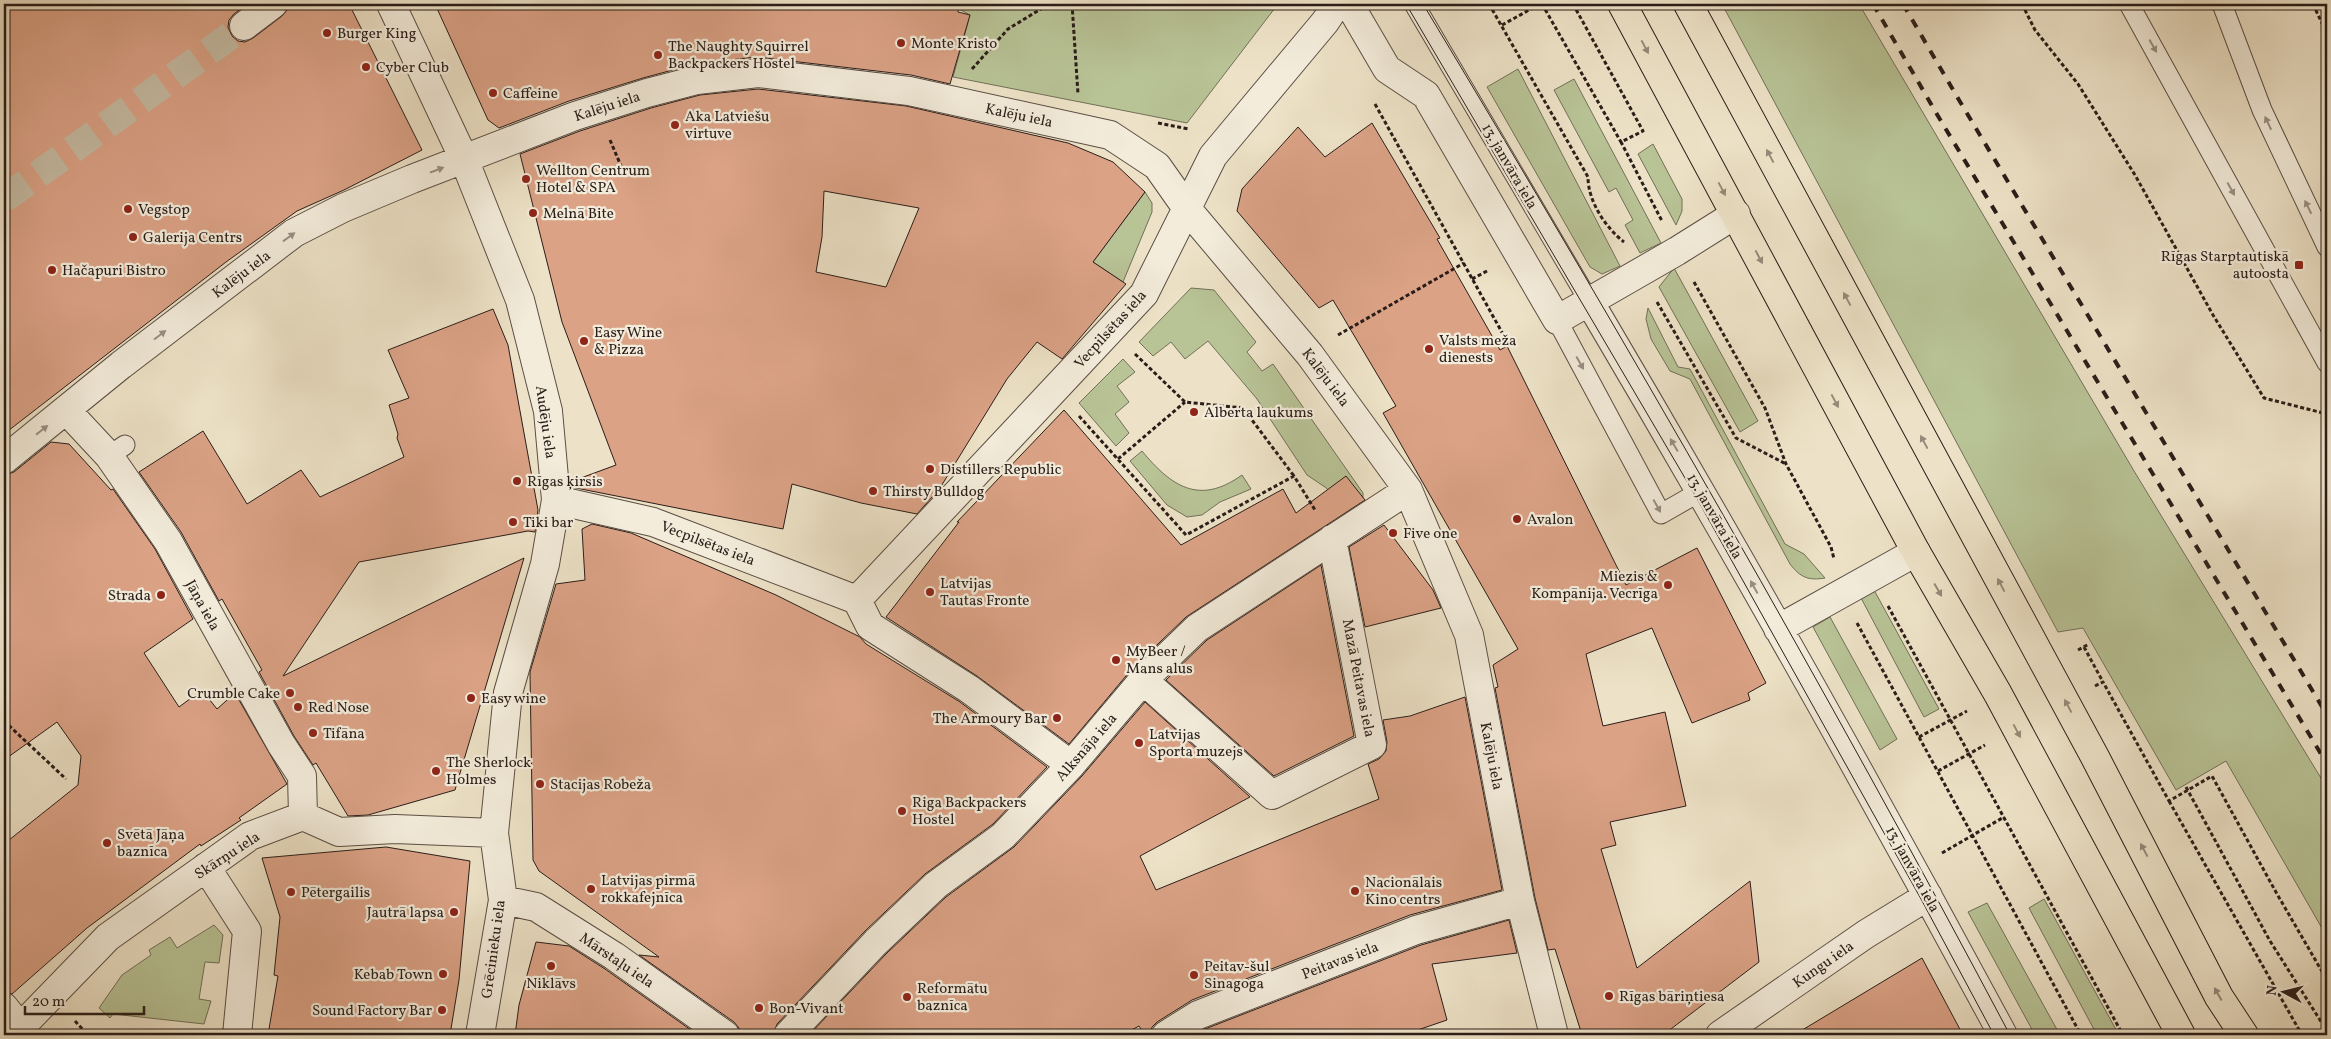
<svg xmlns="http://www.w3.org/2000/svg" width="2331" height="1039" font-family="Vollkorn,serif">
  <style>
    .green { fill: #b8c396; stroke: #717058 }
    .building { fill: #dba286; stroke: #2a1d19; fill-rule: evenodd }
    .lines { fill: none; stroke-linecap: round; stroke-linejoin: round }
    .street-tunnel { stroke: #c6bba4; stroke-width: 28; stroke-dasharray: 28 14; stroke-linecap: butt }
    .lane-casing { stroke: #5b4e44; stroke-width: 21 }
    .street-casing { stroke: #5b4e44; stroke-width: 30 }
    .primary-casing { stroke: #2a1d19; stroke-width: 30 }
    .path { stroke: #2a1d19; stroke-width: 3; stroke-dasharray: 4 2.5; stroke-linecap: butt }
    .lane { stroke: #f3ecdb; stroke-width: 19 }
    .street { stroke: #f3ecdb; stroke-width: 28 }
    .primary { stroke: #ede2c7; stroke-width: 28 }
    .tram { stroke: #2a1d19; stroke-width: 1 }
    .rail { stroke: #2a1d19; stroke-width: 4; stroke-dasharray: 9 9; stroke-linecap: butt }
    .oneway { fill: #998f84 }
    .oneway2 { fill: #958979 }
    .poi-dot { fill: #8f2418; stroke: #f3ecdb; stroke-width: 2 }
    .labels { text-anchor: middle; stroke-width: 4.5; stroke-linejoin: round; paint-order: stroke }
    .poi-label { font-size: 15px; fill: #2a1d19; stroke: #f3ecdb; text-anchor: start }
    .street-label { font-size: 15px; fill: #2a1d19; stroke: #f3ecdb }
  </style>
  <rect width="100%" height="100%" fill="#ede2c7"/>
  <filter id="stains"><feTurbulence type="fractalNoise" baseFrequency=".004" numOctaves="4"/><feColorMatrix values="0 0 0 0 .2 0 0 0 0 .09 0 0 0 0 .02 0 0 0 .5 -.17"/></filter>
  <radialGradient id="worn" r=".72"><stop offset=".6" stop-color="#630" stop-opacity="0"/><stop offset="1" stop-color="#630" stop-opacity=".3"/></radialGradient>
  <!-- green -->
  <path class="green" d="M959 4H1278L1187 123 953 77 970 15 959 9Z
    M1722 4H1859L2134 471 2327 788V937L2226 761 2176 790 2083 628 2058 632Z
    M1518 69 1620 266 1602 274 1590 267 1487 87Z
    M1574 79 1661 243 1640 253 1625 225 1633 220 1616 188 1609 192 1554 90Z
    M1653 144 1682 199V211L1676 225 1638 154Z
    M1145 192 1152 203V212L1123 282 1093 262Z
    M1674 268 1758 421 1740 432 1659 287Z
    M1191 288 1214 290 1256 342 1247 352 1262 371 1273 364 1363 493V500L1349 510 1325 487 1307 475 1257 399 1208 341 1185 359 1171 342 1153 356 1139 342Z
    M1648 308 1678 367 1690 369 1785 544 1804 554 1825 578C1808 581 1800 577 1790 564L1690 379 1670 371 1651 339 1646 319Z
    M1123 359 1135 372 1117 386 1129 402 1115 414 1129 433 1116 446 1079 403Z
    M1142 451C1171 486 1199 506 1242 475L1251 489 1220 502 1202 515 1187 517 1167 505 1130 461Z
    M1874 590 1939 709 1924 717 1861 598Z
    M1830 617 1897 739 1880 750 1813 627Z
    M2044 899 2053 915 2119 1035H2097L2029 908Z
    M1987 903 2060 1035H2035L1968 912Z
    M214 925 223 935 219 963 205 962 199 999 211 1001 204 1024 113 1014 110 1018 99 1008 122 975 151 955 149 950 170 937 177 948Z"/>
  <!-- building -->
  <path class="building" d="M4 4H247L234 14 229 20 228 27 232 36 238 41 245 42 253 38 282 16 287 10 288 4H349L422 150 344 190 297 211 226 262 4 434Z
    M435 4H959L958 12 970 15 950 84 911 75 756 57 695 64 643 78 569 101 499 128 488 120Z
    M758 89 906 106 1068 143 1113 162 1145 192 1093 262 1126 284 1062 359 1037 342 1007 379 940 488 917 514 861 503 792 484 783 529 571 487 570 482 616 465 562 322 520 154 580 131 651 108 700 95ZM824 191 919 208 886 287 816 272 822 237Z
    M1372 123 1440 238 1437 239 1500 350 1507 346 1626 585 1697 548 1766 683 1748 693 1750 700 1692 723 1652 628 1586 654 1603 726 1665 712 1686 806 1610 822 1616 845 1601 849 1637 968 1750 881 1759 962 1663 1035H1582L1555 949 1548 950 1535 898 1495 688 1498 687 1493 665 1518 649 1383 413 1396 406 1333 300 1319 308 1237 211 1242 189 1298 127 1325 157Z
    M493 309 508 345 538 510 535 532 528 531 359 562 283 676 524 558 455 790 368 815 348 816 316 763 313 765 294 736 259 672 262 670 222 599 219 601 181 532 139 472 203 431 247 504 301 470 320 497 404 457 397 438 398 434 389 405 409 398 388 350Z
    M1064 410 1181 545 1283 489 1296 513 1346 476 1365 500 1186 617 1131 670 1069 744 977 676 886 617 959 522H957Z
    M51 442 69 444 111 490 113 489 155 549 193 619 144 653 179 707 202 690 217 709 235 693 287 784 239 818 241 820 201 846 200 844 87 928 12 994 4 992V844L78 785 81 756 57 722 4 760V475L14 472Z
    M592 524 631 533 776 595 860 637 866 644 960 702 1047 767 993 824 925 874 865 931 777 1024 773 1035H740L739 1028 734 1022 639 955 659 957 539 871 533 860 530 672 556 584 585 580 582 529Z
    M1384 525 1433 590 1441 608 1365 627 1349 547Z
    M1321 565 1354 736 1274 776 1166 680 1207 640Z
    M1465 697 1502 890 1410 915 1192 1000 1157 1022 1152 1027 1150 1035H1145L1139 1026 1122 1035H809L887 953 946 897 1014 847 1082 776 1145 702 1250 797 1140 856 1156 890 1379 799 1368 764 1379 759 1386 751 1387 742 1383 720 1410 716Z
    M386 847 470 861 459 980 450 1035H268L278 976 274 975 280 917 262 858Z
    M1509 920 1517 953 1432 964 1447 1020 1403 1035H1195L1205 1029 1421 945Z
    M536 942 569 946 605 969 698 1035H515L519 1005Z
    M1922 958 1963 1035H1794Z"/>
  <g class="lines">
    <!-- street-tunnel -->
    <path class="street-tunnel" d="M4 199 244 26"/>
    <defs>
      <path id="lane" d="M1414 4 1589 301
        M2129 4 2327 363
        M2222 4 2262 110 2327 247
        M1557 320 1661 514 1701 491
        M109 456 125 445"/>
      <path id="street" d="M391 4 464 159 520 300 548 411 556 500 545 564 508 693 494 833 503 900 480 1035
        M1349 4 1387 69 1426 95 1557 320 1677 251 1736 214
        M244 26 273 4
        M1589 301C1732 543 1870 788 2003 1035
        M67 411 109 456 168 541 281 744 302 776 303 816
        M4 460 121 365 294 233 343 208 412 179 575 116 647 93 697 80 758 73 909 91 1110 135 1157 166 1188 210 1310 355 1408 490 1469 635 1520 901 1554 1035
        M556 500 653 522 857 600 870 626 969 689 1071 765
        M857 600 1144 294 1213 156 1325 22 1337 4
        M1778 629 1916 552
        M1143 680 1272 795 1372 745 1332 539
        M206 867 247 931 237 1035
        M503 900 536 907 614 956 725 1035
        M4 1007 19 1026
        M13 1035 108 937 250 836 303 816 339 832 395 829 494 833
        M788 1035 876 942 936 885 1003 836 1071 765 1143 680 1197 628 1408 490
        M1166 1035 1198 1015 1416 930 1520 901
        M1720 1035 1866 934 1928 896"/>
      <path id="primary" d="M1622 4 1916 552 1998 694 2181 1035
        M1688 4 2096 759 2219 997 2244 1035"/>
    </defs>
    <!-- lane casing -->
    <use href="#lane" class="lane-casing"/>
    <!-- street casing -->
    <use href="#street" class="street-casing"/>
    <!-- primary casing -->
    <use href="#primary" class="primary-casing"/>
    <!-- path -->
    <path class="path" d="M1072 4 1078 94
      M1489 4 1588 177C1588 201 1605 227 1624 242
      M1542 4 1621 142
      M1573 4 1643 131 1621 142 1662 221
      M2022 4 2035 30 2078 84 2135 175 2213 315 2264 398 2327 414
      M2313 4 2327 34
      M1502 25 1540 4
      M972 69 1008 29 1049 4
      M1375 104 1504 336
      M1158 123 1189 129
      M610 140 621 166
      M1472 279 1489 270
      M1694 282 1765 408 1786 464 1831 547 1834 559
      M1657 302 1736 438 1786 464
      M1338 335 1464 263
      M1135 354 1185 402 1243 408 1294 476
      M1079 416 1186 535 1294 476 1315 510
      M1118 459 1185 402
      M1888 606 2123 1035
      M1857 623 2081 1035
      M2084 647 2103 682
      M2078 650 2089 644
      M2095 686 2103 682 2169 801 2212 776 2277 894 2327 980
      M4 721 66 779
      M1919 737 1967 711
      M1938 771 1985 745
      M2186 787 2270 941 2327 1031
      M2169 801 2302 1035
      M1942 853 2004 817
      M75 1021 88 1035
      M146 1035 153 1033 167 1035"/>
    <!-- lane -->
    <use href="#lane" class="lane"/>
    <!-- street -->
    <use href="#street" class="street"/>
    <!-- primary -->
    <use href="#primary" class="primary"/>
    <!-- tram -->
    <path class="tram" d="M1406 4 1695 495 1921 899 1994 1035
      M1423 4C1627 343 1825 686 2010 1035"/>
    <!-- rail -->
    <path class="rail" d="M1873 4 1938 116 2327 764
      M1903 4 1959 100 2327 715"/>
  </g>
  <!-- one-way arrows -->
  <defs><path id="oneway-solid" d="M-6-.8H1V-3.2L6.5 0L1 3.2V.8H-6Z" transform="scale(1.25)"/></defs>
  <g class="oneway">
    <use href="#oneway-solid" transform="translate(2153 46) rotate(61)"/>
    <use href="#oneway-solid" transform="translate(2268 123) rotate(-115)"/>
    <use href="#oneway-solid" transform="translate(437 170) rotate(-21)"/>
    <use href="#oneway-solid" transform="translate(2231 189) rotate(61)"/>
    <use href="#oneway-solid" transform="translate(2308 207) rotate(-116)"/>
    <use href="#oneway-solid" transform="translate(289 237) rotate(-36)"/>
    <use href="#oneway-solid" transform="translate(160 335) rotate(-37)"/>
    <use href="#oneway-solid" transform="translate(1580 363) rotate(61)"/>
    <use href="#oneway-solid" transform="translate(42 430) rotate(-38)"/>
    <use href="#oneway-solid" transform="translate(1674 445) rotate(-121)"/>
    <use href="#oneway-solid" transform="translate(1657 506) rotate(61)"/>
    <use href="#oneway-solid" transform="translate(1754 587) rotate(-119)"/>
  </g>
  <g class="oneway2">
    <use href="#oneway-solid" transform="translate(1645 47) rotate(62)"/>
    <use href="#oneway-solid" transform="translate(1770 156) rotate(-118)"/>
    <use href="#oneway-solid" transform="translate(1722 189) rotate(62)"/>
    <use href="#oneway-solid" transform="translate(1759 257) rotate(62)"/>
    <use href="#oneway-solid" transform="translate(1847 299) rotate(-118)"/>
    <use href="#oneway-solid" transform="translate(1835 401) rotate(62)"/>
    <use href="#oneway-solid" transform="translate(1924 442) rotate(-118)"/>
    <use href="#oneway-solid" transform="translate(2001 585) rotate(-118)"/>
    <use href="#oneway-solid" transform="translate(1938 590) rotate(60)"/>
    <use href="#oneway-solid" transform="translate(2068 706) rotate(-118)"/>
    <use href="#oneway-solid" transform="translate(2017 731) rotate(62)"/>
    <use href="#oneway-solid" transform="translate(2144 850) rotate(-118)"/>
    <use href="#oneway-solid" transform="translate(2218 994) rotate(-119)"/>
  </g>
  <!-- markers -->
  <g class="poi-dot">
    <circle cx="327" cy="33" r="5"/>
    <circle cx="901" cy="43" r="5"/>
    <circle cx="658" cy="55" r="5"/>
    <circle cx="366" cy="67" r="5"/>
    <circle cx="493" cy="93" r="5"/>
    <circle cx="675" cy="125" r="5"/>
    <circle cx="526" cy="179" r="5"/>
    <circle cx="128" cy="209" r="5"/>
    <circle cx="533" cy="213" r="5"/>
    <circle cx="133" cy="237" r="5"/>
    <rect x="2294" y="260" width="10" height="10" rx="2.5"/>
    <circle cx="52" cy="270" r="5"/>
    <circle cx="584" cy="341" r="5"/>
    <circle cx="1429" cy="349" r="5"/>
    <circle cx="1194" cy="412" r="5"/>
    <circle cx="930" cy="469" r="5"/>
    <circle cx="517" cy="481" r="5"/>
    <circle cx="873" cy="491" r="5"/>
    <circle cx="1517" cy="519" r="5"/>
    <circle cx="513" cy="522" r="5"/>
    <circle cx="1393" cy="533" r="5"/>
    <circle cx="1668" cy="585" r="5"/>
    <circle cx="930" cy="592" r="5"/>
    <circle cx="161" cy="595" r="5"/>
    <circle cx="1116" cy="660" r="5"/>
    <circle cx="290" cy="693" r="5"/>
    <circle cx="471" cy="698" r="5"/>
    <circle cx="298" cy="707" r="5"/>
    <circle cx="1057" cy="718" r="5"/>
    <circle cx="313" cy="733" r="5"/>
    <circle cx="1139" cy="743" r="5"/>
    <circle cx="436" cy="771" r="5"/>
    <circle cx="540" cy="784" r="5"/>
    <circle cx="902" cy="811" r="5"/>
    <circle cx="107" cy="843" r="5"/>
    <circle cx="591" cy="889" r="5"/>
    <circle cx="1355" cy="891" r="5"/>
    <circle cx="291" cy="892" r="5"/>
    <circle cx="454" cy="912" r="5"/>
    <circle cx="551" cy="966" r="5"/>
    <circle cx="443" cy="974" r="5"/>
    <circle cx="1194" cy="975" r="5"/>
    <circle cx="1609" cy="996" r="5"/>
    <circle cx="907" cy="997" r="5"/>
    <circle cx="759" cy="1008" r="5"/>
    <circle cx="442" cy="1010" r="5"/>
  </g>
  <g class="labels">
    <!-- poi labels -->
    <g class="poi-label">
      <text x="337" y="38">Burger King</text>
      <text x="911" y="48">Monte Kristo</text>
      <text x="668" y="51">The Naughty Squirrel<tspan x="668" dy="17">Backpackers Hostel</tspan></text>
      <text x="376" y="72">Cyber Club</text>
      <text x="503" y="98">Caffeine</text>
      <text x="685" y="121">Aka Latviešu<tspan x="685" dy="17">virtuve</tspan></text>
      <text x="536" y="175">Wellton Centrum<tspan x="536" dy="17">Hotel &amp; SPA</tspan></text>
      <text x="138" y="214">Vegstop</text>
      <text x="543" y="218">Melnā Bite</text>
      <text x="143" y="242">Galerija Centrs</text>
      <text x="2289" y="261" text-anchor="end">Rīgas Starptautiskā<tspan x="2289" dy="17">autoosta</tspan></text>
      <text x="62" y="275">Hačapuri Bistro</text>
      <text x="594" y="337">Easy Wine<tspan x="594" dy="17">&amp; Pizza</tspan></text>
      <text x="1439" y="345">Valsts meža<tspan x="1439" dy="17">dienests</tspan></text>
      <text x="1204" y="417">Alberta laukums</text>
      <text x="940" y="474">Distillers Republic</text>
      <text x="527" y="486">Rīgas ķirsis</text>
      <text x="883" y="496">Thirsty Bulldog</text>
      <text x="1527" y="524">Avalon</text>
      <text x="523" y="527">Tiki bar</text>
      <text x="1403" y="538">Five one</text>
      <text x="1658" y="581" text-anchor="end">Miezis &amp;<tspan x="1658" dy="17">Kompānija. Vecrīga</tspan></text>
      <text x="940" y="588">Latvijas<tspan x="940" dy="17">Tautas Fronte</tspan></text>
      <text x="151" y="600" text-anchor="end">Strada</text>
      <text x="1126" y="656">MyBeer /<tspan x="1126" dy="17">Mans alus</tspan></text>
      <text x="280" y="698" text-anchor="end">Crumble Cake</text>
      <text x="481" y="703">Easy wine</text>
      <text x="308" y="712">Red Nose</text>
      <text x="1047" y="723" text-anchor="end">The Armoury Bar</text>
      <text x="323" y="738">Tifāna</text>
      <text x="1149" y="739">Latvijas<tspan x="1149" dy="17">Sporta muzejs</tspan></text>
      <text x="446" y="767">The Sherlock<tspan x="446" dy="17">Holmes</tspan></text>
      <text x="550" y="789">Stacijas Robeža</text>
      <text x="912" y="807">Riga Backpackers<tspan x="912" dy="17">Hostel</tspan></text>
      <text x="117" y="839">Svētā Jāņa<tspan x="117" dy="17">baznīca</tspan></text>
      <text x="601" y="885">Latvijas pirmā<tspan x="601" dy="17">rokkafejnīca</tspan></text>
      <text x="1365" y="887">Nacionālais<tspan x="1365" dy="17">Kino centrs</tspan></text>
      <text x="301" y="897">Pētergailis</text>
      <text x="444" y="917" text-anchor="end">Jautrā lapsa</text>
      <text x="1204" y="971">Peitav-šul<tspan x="1204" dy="17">Sinagoga</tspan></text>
      <text x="433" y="979" text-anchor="end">Kebab Town</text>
      <text x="551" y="988" text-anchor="middle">Niklāvs</text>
      <text x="917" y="993">Reformātu<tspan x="917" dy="17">baznīca</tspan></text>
      <text x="1619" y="1001">Rīgas bāriņtiesa</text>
      <text x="769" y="1013">Bon-Vivant</text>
      <text x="432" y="1015" text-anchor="end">Sound Factory Bar</text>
    </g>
    <!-- street labels -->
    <g class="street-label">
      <text transform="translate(607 106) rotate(-18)" y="5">Kalēju iela</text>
      <text transform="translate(1019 115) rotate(12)" y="5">Kalēju iela</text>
      <text transform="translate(1510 166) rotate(60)" y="5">13. janvāra iela</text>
      <text transform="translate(241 274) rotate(-37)" y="5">Kalēju iela</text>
      <text transform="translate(1110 329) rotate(-48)" y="5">Vecpilsētas iela</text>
      <text transform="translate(1326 377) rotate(53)" y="5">Kalēju iela</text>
      <text transform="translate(546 422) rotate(82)" y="5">Audēju iela</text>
      <text transform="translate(1715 516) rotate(60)" y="5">13. janvāra iela</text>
      <text transform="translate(708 543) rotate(21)" y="5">Vecpilsētas iela</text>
      <text transform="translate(203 605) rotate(61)" y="5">Jāņa iela</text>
      <text transform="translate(1359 678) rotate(79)" y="5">Mazā Peitavas iela</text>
      <text transform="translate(1086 747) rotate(-49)" y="5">Alksnāja iela</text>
      <text transform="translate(1492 756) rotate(79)" y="5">Kalēju iela</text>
      <text transform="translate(227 855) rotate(-33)" y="5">Skārņu iela</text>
      <text transform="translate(1913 869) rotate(61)" y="5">13. janvāra iela</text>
      <text transform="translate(493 949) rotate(-82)" y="5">Grēcinieku iela</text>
      <text transform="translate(617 960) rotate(34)" y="5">Mārstaļu iela</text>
      <text transform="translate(1340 960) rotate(-21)" y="5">Peitavas iela</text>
      <text transform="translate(1823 964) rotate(-35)" y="5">Kungu iela</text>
    </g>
  </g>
  <!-- margin -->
  <rect width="2331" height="1039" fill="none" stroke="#ede2c7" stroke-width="20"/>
  <rect x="5" y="5" width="2321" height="1029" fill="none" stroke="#2a1d19" stroke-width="2.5"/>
  <rect x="10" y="10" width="2311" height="1019" fill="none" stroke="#2a1d19"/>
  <!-- north arrow -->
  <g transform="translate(2284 992) rotate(277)" stroke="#f3ecdb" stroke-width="4" paint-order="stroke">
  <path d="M0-4L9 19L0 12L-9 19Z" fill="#2a1d19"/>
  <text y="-8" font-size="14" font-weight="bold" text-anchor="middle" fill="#2a1d19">N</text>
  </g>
  <!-- scale -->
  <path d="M25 1006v8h119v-8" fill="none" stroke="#2a1d19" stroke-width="2.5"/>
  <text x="32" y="1006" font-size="15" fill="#2a1d19" stroke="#f3ecdb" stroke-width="4" paint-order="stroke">20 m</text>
  <rect width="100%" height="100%" filter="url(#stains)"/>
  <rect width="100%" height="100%" fill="url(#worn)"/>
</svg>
